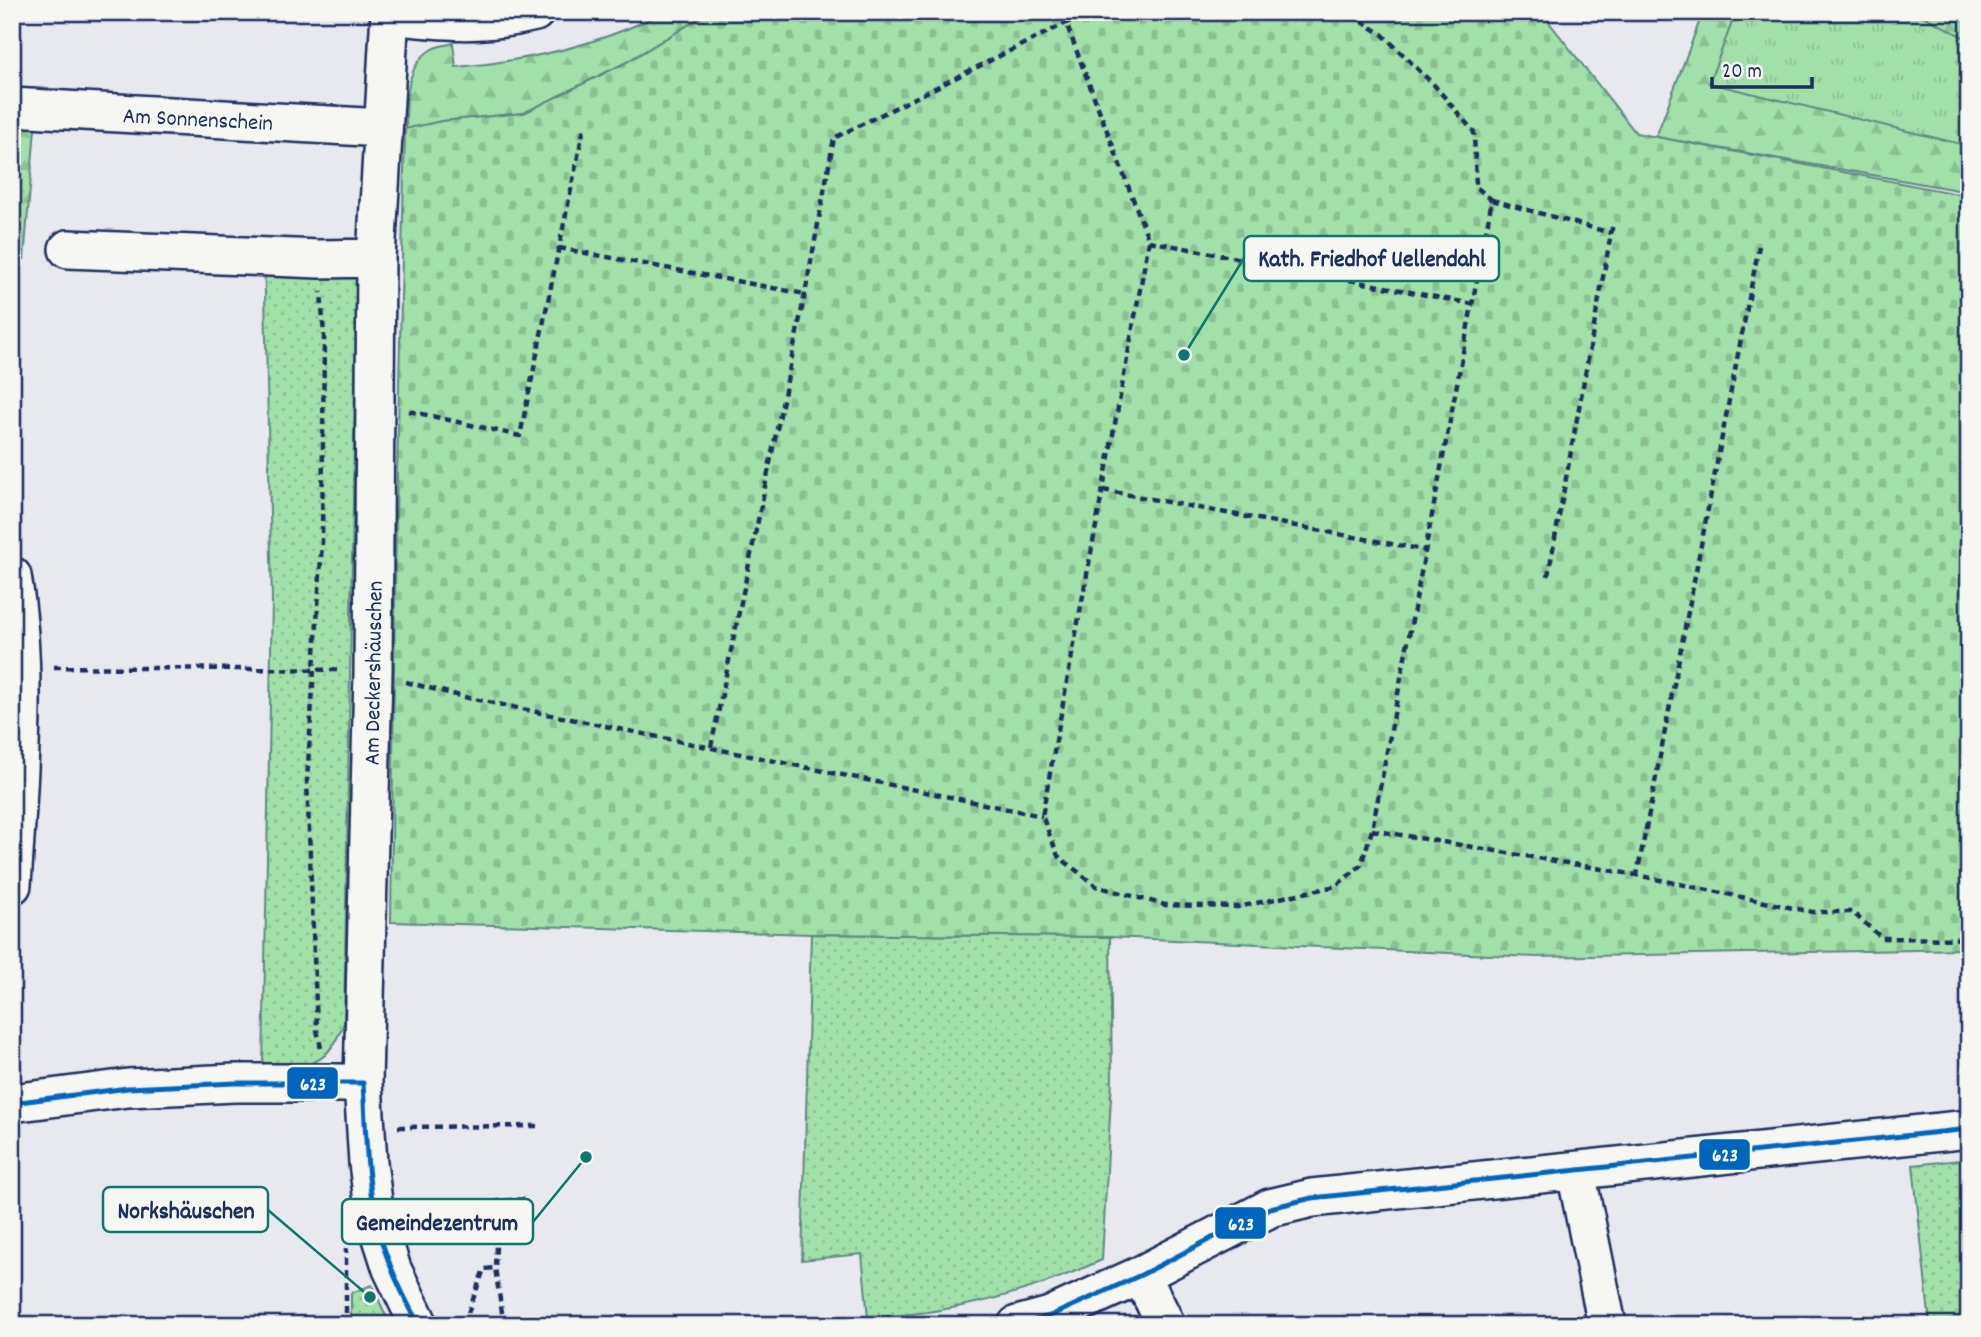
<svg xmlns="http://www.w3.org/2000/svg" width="1981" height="1337" font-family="Dekko,sans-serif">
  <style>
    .grass { fill: url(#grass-dots); stroke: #5e8883; stroke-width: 2 }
    .forest { fill: url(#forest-firs); stroke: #5e8883; stroke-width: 2 }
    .cemetery { fill: url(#cemetery-stones); stroke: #5e8883; stroke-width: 2 }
    .park { fill: url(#park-tufts); stroke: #5e8883; stroke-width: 2 }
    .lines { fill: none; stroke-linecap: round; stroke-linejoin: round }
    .minor-casing { stroke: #1b2f5e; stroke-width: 42 }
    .path { stroke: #1b2f5e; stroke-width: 4.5; stroke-dasharray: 7 5; stroke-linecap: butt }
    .minor { stroke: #f6f6f2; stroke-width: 37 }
    .bus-1-casing { stroke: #f6f6f2; stroke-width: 10 }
    .bus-1 { stroke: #0065bd; stroke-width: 5 }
    .labels { text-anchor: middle; stroke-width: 5; stroke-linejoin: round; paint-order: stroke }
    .street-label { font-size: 23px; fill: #1b2f5e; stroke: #f6f6f2 }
    .leader { fill: none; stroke: #0f766e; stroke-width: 2.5 }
    .callout-dot { fill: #0f766e; stroke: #f6f6f2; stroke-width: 2.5 }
    .callout { fill: #f6f6f2; stroke: #0f766e; stroke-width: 2.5 }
    .callout-label { font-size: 24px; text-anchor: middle; font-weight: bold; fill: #1b2f5e }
    .line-badge { stroke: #f6f6f2; stroke-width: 2.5 }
    .badge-label { font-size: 19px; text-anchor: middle; font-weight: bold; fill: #fff }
  </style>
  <defs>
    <pattern id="grass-dots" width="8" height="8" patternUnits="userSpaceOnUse" patternTransform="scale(1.75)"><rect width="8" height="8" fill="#a1e0a8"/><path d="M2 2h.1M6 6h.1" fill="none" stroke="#8ac093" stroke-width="1.8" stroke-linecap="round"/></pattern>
    <pattern id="forest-firs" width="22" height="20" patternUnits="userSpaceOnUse" patternTransform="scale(1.75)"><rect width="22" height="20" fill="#a1e0a8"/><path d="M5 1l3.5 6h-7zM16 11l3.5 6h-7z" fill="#8ac093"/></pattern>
    <pattern id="cemetery-stones" width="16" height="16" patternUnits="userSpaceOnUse" patternTransform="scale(1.75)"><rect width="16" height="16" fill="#a1e0a8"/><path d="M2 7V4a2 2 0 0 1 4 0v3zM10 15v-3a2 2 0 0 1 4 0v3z" fill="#8ac093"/></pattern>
    <pattern id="park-tufts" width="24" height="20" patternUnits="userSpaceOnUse" patternTransform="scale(1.75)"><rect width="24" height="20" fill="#a1e0a8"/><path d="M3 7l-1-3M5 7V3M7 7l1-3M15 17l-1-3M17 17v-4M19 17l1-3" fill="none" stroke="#8ac093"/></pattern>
  </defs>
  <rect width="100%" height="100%" fill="#e8e8ef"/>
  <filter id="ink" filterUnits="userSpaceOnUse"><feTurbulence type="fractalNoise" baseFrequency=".0143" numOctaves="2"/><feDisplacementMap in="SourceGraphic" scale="14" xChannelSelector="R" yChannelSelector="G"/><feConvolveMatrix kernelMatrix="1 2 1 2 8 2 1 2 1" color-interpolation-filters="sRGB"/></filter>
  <g filter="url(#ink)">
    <!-- grass -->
    <path class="grass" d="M264 250 357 269 344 1023C325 1070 309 1066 263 1066L272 601Z
      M811 934 1110 937 1112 1079 1102 1260C1024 1295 953 1313 868 1318L862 1254 802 1260Z
      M1969 1159V1325H1930L1913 1165Z
      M372 1285 390 1325H351V1293Z"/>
    <!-- forest -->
    <path class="forest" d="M664 12H710L625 63 524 113 442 121 406 129C406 102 405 65 432 49 438 46 447 45 453 43L456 67C528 61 600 45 664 12Z
      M1703 12H1969V192L1656 137Z
      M12 116 36 117 24 259H12Z"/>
    <!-- cemetery -->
    <path class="cemetery" d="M710 12H1541L1636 133 1969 196V949L1536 957 1110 937 811 934 391 922 396 514 405 129 442 121 524 113 625 63Z"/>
    <!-- park -->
    <path class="park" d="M1736 12H1916L1969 40V146L1709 83Z"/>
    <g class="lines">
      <defs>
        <path id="minor" d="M390 12 376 258 373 672 363 1083 368 1163 375 1216 392 1269 419 1325
          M390 15C440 21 485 25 535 12
          M12 107 383 128
          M68 249 319 259 376 258
          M12 576C29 674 18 786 12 885
          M12 1103 128 1088 235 1083H363
          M1576 1172 1607 1325
          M1141 1275 1166 1325
          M1017 1325 1050 1316 1141 1275 1270 1208 1312 1198 1969 1129"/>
      </defs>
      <!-- minor casing -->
      <use href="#minor" class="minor-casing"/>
      <!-- path -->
      <path class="path" d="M1095 12 1066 23 1149 241 1042 816 1058 856 1096 886 1165 905 1238 907 1336 886 1361 865 1372 830 1492 200 1476 187 1474 132 1435 86 1382 34 1347 12
        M1492 200 1611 233
        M1149 241 1472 304
        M1759 246 1637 875 1812 912H1852L1882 938 1969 939
        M559 248 805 294
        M409 411 520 436 584 127
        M1103 490 1424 550
        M1548 576 1613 223
        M54 667 339 670
        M406 682 464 697 1042 816
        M711 747 805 294 834 138 1066 23
        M1372 830 1637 875
        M321 1048 317 1030 307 781 322 542 324 336 321 292
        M398 1127 540 1126
        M453 1323 553 1324
        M464 1324 484 1269 495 1268
        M346 1325V1248
        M504 1325 495 1268 498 1201 529 1199"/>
      <!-- minor -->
      <use href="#minor" class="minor"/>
      <defs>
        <path id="bus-1" d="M12 1103 128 1088 235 1083H363C366 1132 366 1182 378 1229 387 1263 402 1294 419 1325
          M1018 1325 1050 1316 1141 1275 1270 1208 1312 1198 1969 1129"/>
      </defs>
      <!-- bus-1 casing -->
      <use href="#bus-1" class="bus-1-casing"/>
      <!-- bus-1 -->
      <use href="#bus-1" class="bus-1"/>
    </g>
  </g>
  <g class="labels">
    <!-- street labels -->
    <g class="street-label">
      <text transform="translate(198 118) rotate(3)" y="8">Am Sonnenschein</text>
      <text transform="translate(372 673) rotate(-89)" y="8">Am Deckershäuschen</text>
    </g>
  </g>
  <!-- callouts -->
  <path class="leader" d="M1184 355L1244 258M370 1297L268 1210M586 1157L533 1222"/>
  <g class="callout-dot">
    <circle cx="1184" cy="355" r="7"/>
    <circle cx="370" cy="1297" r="7"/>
    <circle cx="586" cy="1157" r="7"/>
  </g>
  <g class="callout">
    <rect x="1244" y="236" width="255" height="45" rx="7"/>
    <rect x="103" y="1187" width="165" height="45" rx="7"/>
    <rect x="342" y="1199" width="191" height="45" rx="7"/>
  </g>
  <g class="callout-label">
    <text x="1372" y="266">Kath. Friedhof Uellendahl</text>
    <text x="186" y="1218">Norkshäuschen</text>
    <text x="437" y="1230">Gemeindezentrum</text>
  </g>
  <g class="line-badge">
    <rect x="286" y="1066" width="53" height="34" rx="7" fill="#0065bd"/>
    <rect x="1698" y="1138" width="53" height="33" rx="7" fill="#0065bd"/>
    <rect x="1214" y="1206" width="53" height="34" rx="7" fill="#0065bd"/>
  </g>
  <g class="badge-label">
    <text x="313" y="1090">623</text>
    <text x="1725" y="1161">623</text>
    <text x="1241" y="1230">623</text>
  </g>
  <!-- margin -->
  <rect width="1981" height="1337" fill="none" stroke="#f6f6f2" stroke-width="42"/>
  <rect x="21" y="21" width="1939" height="1295" fill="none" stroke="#1b2f5e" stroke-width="2.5" filter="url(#ink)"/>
  <!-- scale -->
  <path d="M1712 77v10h100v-10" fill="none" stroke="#1b2f5e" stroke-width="3.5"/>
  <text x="1722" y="77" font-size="21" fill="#1b2f5e" stroke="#f6f6f2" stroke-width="5" paint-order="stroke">20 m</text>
</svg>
